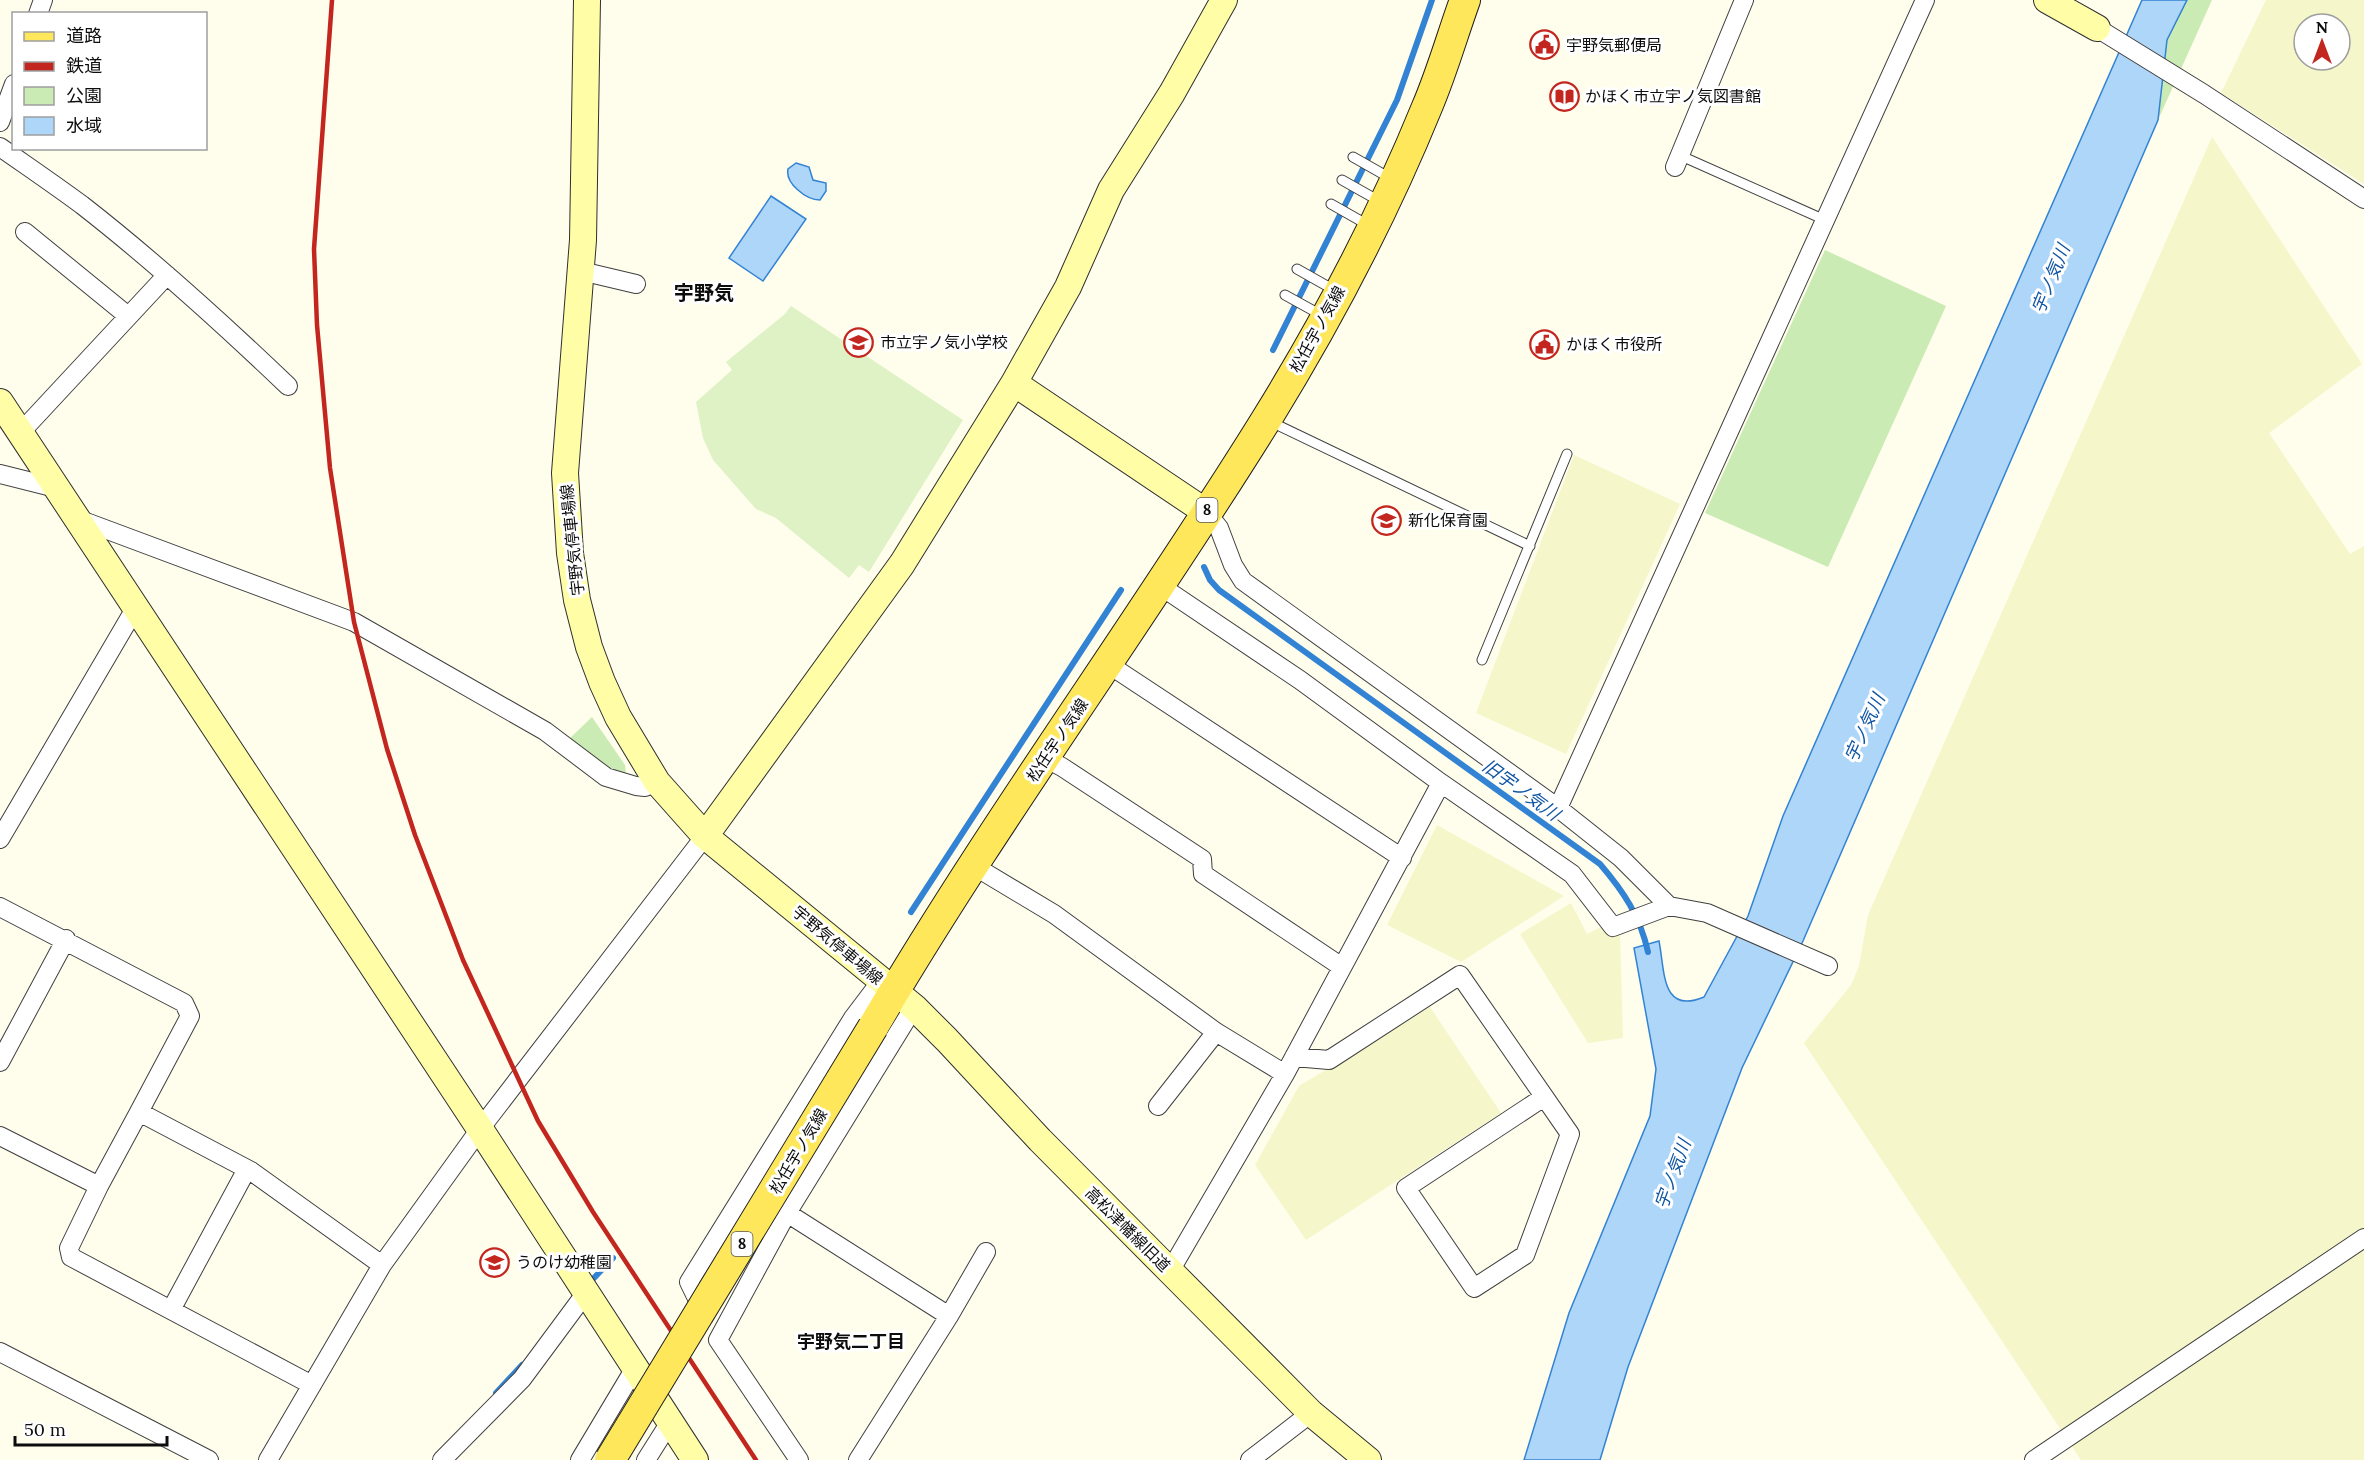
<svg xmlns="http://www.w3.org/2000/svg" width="2364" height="1460" font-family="Lora,'Noto Sans JP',serif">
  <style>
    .farmland { fill: #f6f6cb; fill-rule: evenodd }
    .green { fill: #cbebb4 }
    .pitch { fill: #dff2c6 }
    .water { fill: #aed6f9; stroke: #3283d3; stroke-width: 1.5 }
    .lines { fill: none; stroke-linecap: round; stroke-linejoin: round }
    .stream { stroke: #3283d3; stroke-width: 6 }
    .lane-casing { stroke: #404040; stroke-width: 11 }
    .street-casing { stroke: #404040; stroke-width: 20 }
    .secondary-casing { stroke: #2f2f2f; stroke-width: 28 }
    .primary-casing { stroke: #1e1e1e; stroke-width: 32 }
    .lane { stroke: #fff; stroke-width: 9 }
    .street { stroke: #fff; stroke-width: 18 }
    .secondary { stroke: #fffea7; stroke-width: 26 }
    .primary { stroke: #ffe75c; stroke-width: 30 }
    .rail { stroke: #c3261e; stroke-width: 4.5 }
    .primary-bridge-casing { stroke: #1e1e1e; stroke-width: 32; stroke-linecap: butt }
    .primary-bridge { stroke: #ffe75c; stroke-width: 30 }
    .labels { text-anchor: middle; stroke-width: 6; stroke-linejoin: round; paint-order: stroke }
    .shield { fill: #fff; stroke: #565656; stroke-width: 1.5 }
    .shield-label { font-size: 15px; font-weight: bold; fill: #0d0d0d }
    .poi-label { font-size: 16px; fill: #0d0d0d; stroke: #fff; text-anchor: start }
    .street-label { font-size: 16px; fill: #0d0d0d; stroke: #fff }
    .water-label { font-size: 18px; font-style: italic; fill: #1055a4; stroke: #fff }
    .neighbourhood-label { font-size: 18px; font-weight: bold; fill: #0d0d0d; stroke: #fff }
    .quarter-label { font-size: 20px; font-weight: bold; fill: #0d0d0d; stroke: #fff }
  </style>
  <rect width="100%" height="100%" fill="#fffdec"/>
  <!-- farmland -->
  <path class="farmland" d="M2266 0H2364V184L2221 93ZM2304 24H2340V60H2304Z
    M2212 137 2362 364 2269 433 2350 554 2364 546V1460H2081L1804 1043 1851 985 1859 966 1868 915Z
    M1574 455 1680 504 1566 754 1476 713Z
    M1437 825 1564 896 1461 962 1387 925Z
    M1571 903 1587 934 1605 925 1620 932 1623 1038 1588 1043 1520 934Z
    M1430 1007 1501 1113 1306 1240 1255 1165 1299 1086Z"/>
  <!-- green -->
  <path class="green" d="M2187 0H2212L2158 120 2167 40Z
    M1825 250 1946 306 1828 567 1705 513Z
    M592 717 625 765 626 774 617 776 566 742Z"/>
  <!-- pitch -->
  <path class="pitch" d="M791 306 963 420 869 572 859 565 849 578 776 518 756 509 713 460 703 438 696 402 732 370 726 362 785 314Z"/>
  <!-- water -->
  <path class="water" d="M2142 0H2187L2167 40 2158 120 1803 941 1742 1068 1628 1367 1600 1460H1524L1569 1313 1650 1116 1656 1069 1634 948 1659 941C1665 971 1661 1015 1704 997L1748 916 1783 816Z
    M796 163 809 167 813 180 826 183V191L820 200C806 200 785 183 788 169Z
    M771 196 806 219 763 281 729 258Z"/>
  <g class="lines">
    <!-- stream -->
    <path class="stream" d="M1273 350 1397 100 1432 0
      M1204 567 1210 580 1219 590 1600 864C1624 892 1640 916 1648 952
      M911 912 1121 590
      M593 1279 613 1258
      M496 1393 522 1365"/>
    <defs>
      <path id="lane" d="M1679 155 1825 220
        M1353 157 1390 178
        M1342 180 1381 202
        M1331 204 1368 225
        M1297 269 1336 291
        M1285 295 1323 316
        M1269 421 1530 546
        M1482 660 1567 454"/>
      <path id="street" d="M38 14 43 0
        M2097 28 2204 94 2364 199
        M0 122 14 84
        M0 147C27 166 55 185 82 205 154 261 222 323 288 386
        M1675 167 1744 0
        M25 232 128 316
        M581 271 636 284
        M20 433 167 275
        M0 474 56 488
        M1206 512 1219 528 1233 565 1243 581 1558 808 1621 858 1669 906 1707 913 1828 966
        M78 519 354 622 545 731 606 777 636 786 645 787 657 782
        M1159 585 1300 680 1441 783 1572 874 1613 927 1669 906
        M1108 664 1402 858
        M1045 758 1062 767 1202 859 1203 874 1342 967
        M1558 808 1925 0
        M0 839 136 607
        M974 866 1054 914 1216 1032 1285 1074
        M0 907 184 1003 190 1016 139 1112
        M1294 1057 1329 1060 1460 975 1570 1134 1525 1255 1474 1288 1406 1188 1544 1097
        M0 1062 66 939
        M1158 1106 1216 1032
        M0 1136 99 1186 139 1112 251 1171 382 1265
        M99 1186 69 1248 71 1257 312 1385
        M787 1213 949 1316 986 1252
        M1170 1271 1285 1074 1441 783
        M171 1310 247 1169
        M705 1315 689 1282 853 1018 881 981
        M0 1352 209 1460
        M268 1460 382 1265 480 1129 705 836
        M442 1460 522 1379 585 1294
        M580 1460 635 1368
        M646 1460 670 1422
        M799 1460 718 1340 787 1213 914 1007
        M858 1460 949 1316
        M1250 1460 1311 1413
        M2034 1460 2364 1238"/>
      <path id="secondary" d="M587 0 583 240 565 473 570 553 577 600 589 647 602 682 618 717 657 782 705 836 914 1007 947 1040 1040 1140 1170 1271 1311 1413 1368 1460
        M2047 0 2097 28
        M0 402 480 1129 695 1460
        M1206 512 1014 383 1068 287 1111 190 1172 93 1224 0
        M705 836 902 564 1014 383"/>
      <path id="primary" d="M873 1027C995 819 1139 625 1266 420 1327 321 1383 215 1427 107 1442 72 1452 36 1465 0"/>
    </defs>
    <!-- lane casing -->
    <use href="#lane" class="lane-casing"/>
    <!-- street casing -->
    <use href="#street" class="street-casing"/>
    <!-- secondary casing -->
    <use href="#secondary" class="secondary-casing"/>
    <!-- primary casing -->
    <use href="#primary" class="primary-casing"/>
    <!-- lane -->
    <use href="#lane" class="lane"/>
    <!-- street -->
    <use href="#street" class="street"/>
    <!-- secondary -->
    <use href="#secondary" class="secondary"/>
    <!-- primary -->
    <use href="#primary" class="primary"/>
    <!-- rail -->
    <path class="rail" d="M332 0 314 249 317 325 330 468 354 622 387 749 415 835 463 960 538 1121 593 1212 756 1460"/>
    <defs>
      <path id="primary-bridge" d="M610 1460 873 1027"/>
    </defs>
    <!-- primary-bridge casing -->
    <use href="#primary-bridge" class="primary-bridge-casing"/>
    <!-- primary-bridge -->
    <use href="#primary-bridge" class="primary-bridge"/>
  </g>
  <!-- icons -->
  <defs>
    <symbol id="civic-ring" viewBox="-11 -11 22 22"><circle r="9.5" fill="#fff" stroke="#c3261e" stroke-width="1.5"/><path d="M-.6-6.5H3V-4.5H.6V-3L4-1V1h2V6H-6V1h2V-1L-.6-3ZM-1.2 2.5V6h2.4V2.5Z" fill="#c3261e"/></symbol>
    <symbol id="library-ring" viewBox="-11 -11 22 22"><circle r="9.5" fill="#fff" stroke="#c3261e" stroke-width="1.5"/><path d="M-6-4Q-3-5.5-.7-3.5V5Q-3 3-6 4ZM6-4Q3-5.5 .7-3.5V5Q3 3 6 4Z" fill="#c3261e"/></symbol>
    <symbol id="school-ring" viewBox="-11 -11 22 22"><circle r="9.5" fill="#fff" stroke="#c3261e" stroke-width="1.5"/><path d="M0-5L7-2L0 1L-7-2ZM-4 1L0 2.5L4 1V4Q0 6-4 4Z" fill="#c3261e"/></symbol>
  </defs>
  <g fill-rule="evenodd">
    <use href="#civic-ring" x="1528" y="28" width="33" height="33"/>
    <use href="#library-ring" x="1548" y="80" width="33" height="33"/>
    <use href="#school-ring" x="842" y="326" width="33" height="33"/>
    <use href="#civic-ring" x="1528" y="328" width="33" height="33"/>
    <use href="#school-ring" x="1370" y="504" width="33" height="33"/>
    <use href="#school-ring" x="478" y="1246" width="33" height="33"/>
  </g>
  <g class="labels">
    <!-- shield labels -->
    <g class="shield">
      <rect x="1196.5" y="498" width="21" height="24" rx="4.5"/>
      <rect x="731.5" y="1232" width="21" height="24" rx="4.5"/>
    </g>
    <g class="shield-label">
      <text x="1207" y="515">8</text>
      <text x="742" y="1249">8</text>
    </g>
    <!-- poi labels -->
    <g class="poi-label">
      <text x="1566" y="51">宇野気郵便局</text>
      <text x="1585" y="102">かほく市立宇ノ気図書館</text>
      <text x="880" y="348">市立宇ノ気小学校</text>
      <text x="1566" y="350">かほく市役所</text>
      <text x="1408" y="526">新化保育園</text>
      <text x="516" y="1268">うのけ幼稚園</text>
    </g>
    <!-- street labels -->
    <g class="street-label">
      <text transform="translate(1317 329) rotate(-61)" y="6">松任宇ノ気線</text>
      <text transform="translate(572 540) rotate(-96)" y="6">宇野気停車場線</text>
      <text transform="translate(1057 740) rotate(-56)" y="6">松任宇ノ気線</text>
      <text transform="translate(838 945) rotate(40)" y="6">宇野気停車場線</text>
      <text transform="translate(798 1151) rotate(-59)" y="6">松任宇ノ気線</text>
      <text transform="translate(1128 1229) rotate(45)" y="6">高松津幡線旧道</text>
    </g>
    <!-- water labels -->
    <g class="water-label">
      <text transform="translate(2051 279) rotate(-68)" y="6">宇ノ気川</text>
      <text transform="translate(1865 728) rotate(-66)" y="6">宇ノ気川</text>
      <text transform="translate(1521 790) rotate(36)" y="6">旧宇ノ気川</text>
      <text transform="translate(1673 1174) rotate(-70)" y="6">宇ノ気川</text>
    </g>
    <!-- neighbourhood labels -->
    <g class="neighbourhood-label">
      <text x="851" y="1348">宇野気二丁目</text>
    </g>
    <!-- quarter labels -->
    <g class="quarter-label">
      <text x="704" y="300">宇野気</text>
    </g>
  </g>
  <!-- legend -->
  <rect x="12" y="12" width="195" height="138" fill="#ffffff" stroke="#9e9e9e" stroke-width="1.5"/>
  <rect x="24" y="32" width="30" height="9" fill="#ffe75c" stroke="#9e9e9e" stroke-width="1.5"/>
  <text x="66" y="42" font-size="18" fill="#0d0d0d">道路</text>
  <rect x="24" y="62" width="30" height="9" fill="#c3261e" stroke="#9e9e9e" stroke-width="1.5"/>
  <text x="66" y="72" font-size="18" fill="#0d0d0d">鉄道</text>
  <rect x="24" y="87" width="30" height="18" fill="#cbebb4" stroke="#9e9e9e" stroke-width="1.5"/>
  <text x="66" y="102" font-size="18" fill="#0d0d0d">公園</text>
  <rect x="24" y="117" width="30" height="18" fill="#aed6f9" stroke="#9e9e9e" stroke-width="1.5"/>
  <text x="66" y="132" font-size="18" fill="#0d0d0d">水域</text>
  <!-- north arrow -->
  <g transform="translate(2322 42)"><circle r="28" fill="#ffffff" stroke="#9e9e9e" stroke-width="1.5"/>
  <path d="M0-4.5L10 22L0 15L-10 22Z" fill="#c3261e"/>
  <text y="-9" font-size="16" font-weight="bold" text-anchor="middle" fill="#0d0d0d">N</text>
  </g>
  <!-- scale -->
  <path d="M15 1436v9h152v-9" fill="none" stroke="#0d0d0d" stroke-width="3"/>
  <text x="24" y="1436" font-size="18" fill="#0d0d0d" stroke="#ffffff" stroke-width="4.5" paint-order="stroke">50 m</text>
</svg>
